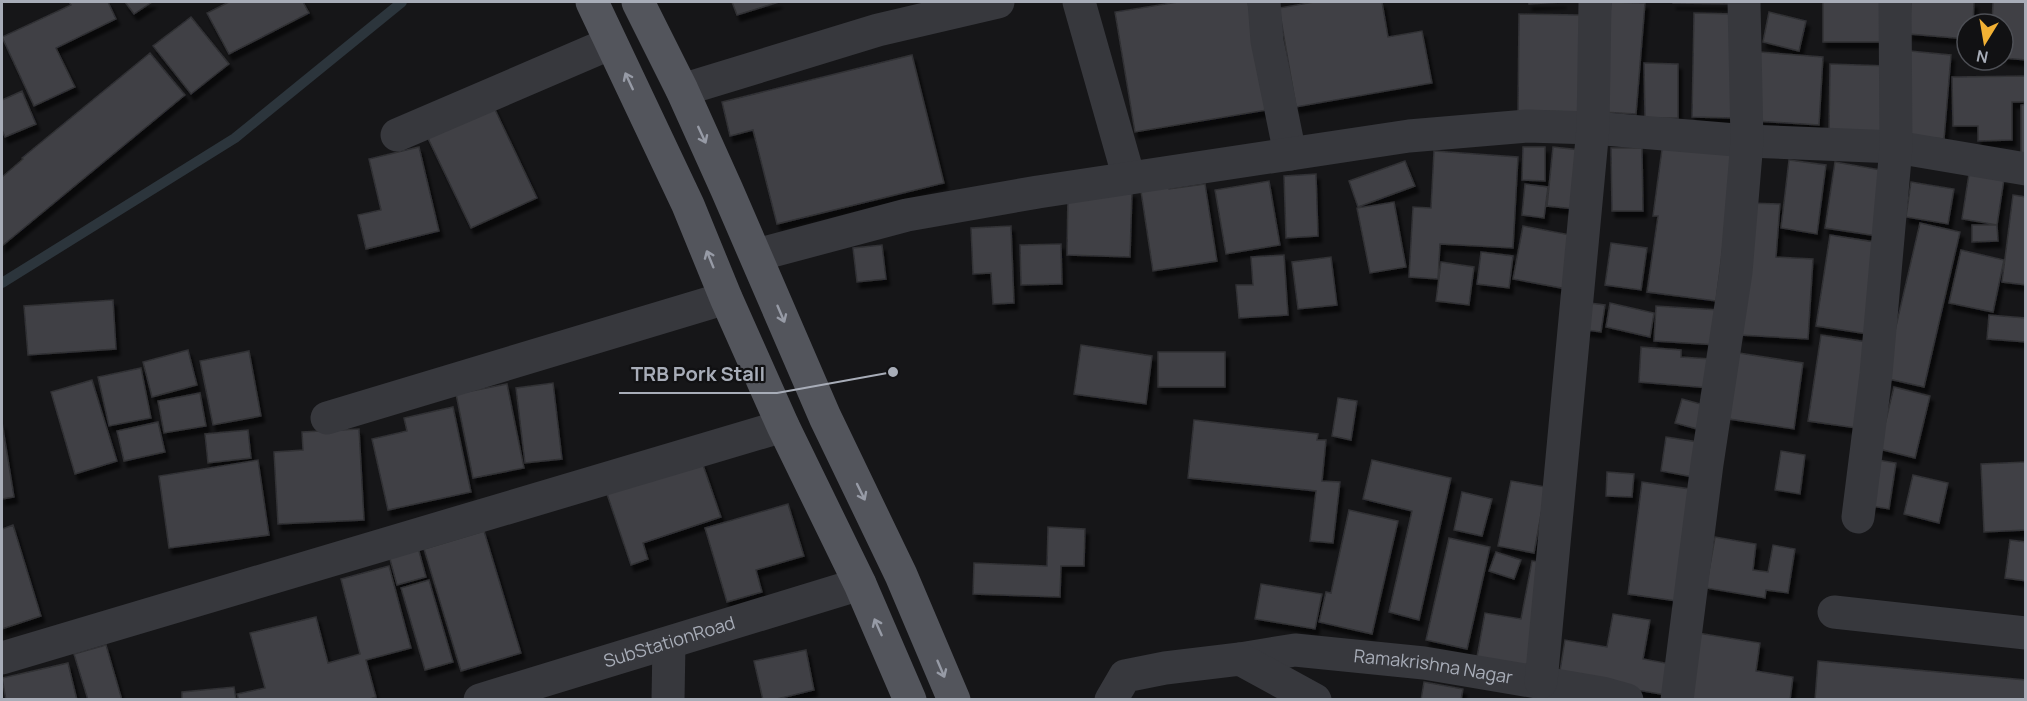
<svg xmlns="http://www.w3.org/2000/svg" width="2027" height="701" font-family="Manrope,sans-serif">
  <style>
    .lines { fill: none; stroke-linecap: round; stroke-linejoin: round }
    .stream { stroke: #2c353c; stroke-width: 10 }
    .building { fill: #404145; stroke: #303034; stroke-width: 1.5; filter: url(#shadow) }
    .street { stroke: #37383d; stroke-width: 33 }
    .primary { stroke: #53555c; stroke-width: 33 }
    .oneway { stroke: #979ba6 }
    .labels { text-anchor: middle; stroke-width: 4.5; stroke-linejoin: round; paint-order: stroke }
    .street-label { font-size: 18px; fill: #a8adb8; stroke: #111113 }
    .leader { fill: none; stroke: #a8adb8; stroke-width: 2 }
    .callout-dot { fill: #a8adb8; stroke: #111113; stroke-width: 2 }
    .callout-label { font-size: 20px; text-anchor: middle; font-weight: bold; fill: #a8adb8; stroke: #111113; stroke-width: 4.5; stroke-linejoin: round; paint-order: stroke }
  </style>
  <defs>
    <filter id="shadow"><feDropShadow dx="3.5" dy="6" stdDeviation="1.5" flood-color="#0009"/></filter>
  </defs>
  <rect width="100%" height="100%" fill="#161618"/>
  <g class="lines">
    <!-- stream -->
    <path class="stream" d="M2 283 235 138 402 2"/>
  </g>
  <!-- building -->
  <path class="building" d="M69 2H108L116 19 56 48 75 87 34 106 2 37 71 5Z
    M125 2H152L134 14Z
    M229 2H303L309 13 229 54 207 13Z
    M732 2H779L737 15Z
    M1178 2H1248L1267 110 1135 132 1115 12Z
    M1314 2H1382L1388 37 1422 31 1432 83 1296 107 1279 8Z
    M1529 2H1563L1529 4Z
    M1611 2 1645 3 1636 114 1602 112Z
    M1673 2H1737V4L1673 3Z
    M1823 2H1886V42H1823Z
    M1911 2H1974L1973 24H1967V39L1909 34Z
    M1993 2H2026V60L2003 58V24H1992Z
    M1769 12 1806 21 1799 51 1763 42Z
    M1694 13 1735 14 1733 118 1692 117Z
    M1519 14 1581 15 1580 112 1518 111Z
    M191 17 229 64 191 94 153 46Z
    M1910 51 1951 55 1944 139 1902 135Z
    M1760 52 1823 57 1819 125 1755 121Z
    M150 53 185 95 2 246V177L23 159 22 158Z
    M912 55 944 183 777 224 753 130 730 136 722 102Z
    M1644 63 1678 64V118H1645Z
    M1830 64 1890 66 1888 133 1829 132Z
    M2026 76V102H2012V140L1978 141V126H1953L1952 77Z
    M22 91 36 124 5 137 2 130V100Z
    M491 101 537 198 471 228 425 132Z
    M2026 104V154H2021V105Z
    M1663 142 1735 152 1716 301 1647 292 1658 216H1653Z
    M419 147 439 231 366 249 358 215 381 210 369 159Z
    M1523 147H1545V181L1522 180Z
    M1553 147 1590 151 1584 210 1547 206Z
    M1611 148H1642L1643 211H1612Z
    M1434 151 1518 157 1513 248 1440 244 1438 279 1409 277 1413 207 1431 208Z
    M1789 160 1826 165 1817 234 1781 228Z
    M1405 161 1415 186 1358 207 1349 181Z
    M1835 162 1887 171 1877 236 1825 228Z
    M1316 174 1318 236 1286 238 1284 176Z
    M1969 174 2004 179 1997 225 1962 219Z
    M1167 175 1169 189 1205 184 1217 261 1153 271 1139 178Z
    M1269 181 1280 245 1226 254 1215 190Z
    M1911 182 1954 189 1948 224 1906 217Z
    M1525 184 1548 187 1544 218 1522 215Z
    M1068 190 1132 192 1130 257 1067 255Z
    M2013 195 2026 197V285L2002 282Z
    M1394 202 1406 267 1370 273 1357 208Z
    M1748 203 1780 204 1776 257 1813 259 1808 339 1740 335Z
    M1920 223 1960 232 1924 387 1884 378Z
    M1972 225H1997L1998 241 1972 242Z
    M1011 226 1014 303 993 304 991 273 973 274 971 228Z
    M1523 226 1576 236 1567 289 1513 279Z
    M1830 235 1881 243 1867 334 1816 326Z
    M1611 243 1647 248 1641 290 1605 285Z
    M1061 244 1062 284 1021 285 1020 245Z
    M882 245 886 279 857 282 853 248Z
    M1961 250 2004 260 1993 312 1949 303Z
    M1481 252 1513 256 1509 288 1477 284Z
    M1284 255 1288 315 1239 318 1236 285H1253L1251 257Z
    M1331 257 1337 305 1298 309 1292 262Z
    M1441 262 1474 267 1469 305 1436 301Z
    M113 300 116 349 28 355 24 306Z
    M1582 302 1605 305 1601 332 1579 329Z
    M1610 303 1654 313 1650 337 1606 327Z
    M1656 306 1719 310 1717 345 1654 341Z
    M1989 315 2026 318V342L1987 339Z
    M1821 335 1874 343 1863 429 1808 421Z
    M1081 345 1152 356 1146 404 1074 394Z
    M1641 347 1681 350V357L1711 359 1709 388 1639 382Z
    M188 350 197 385 152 397 143 362Z
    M249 351 261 416 213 425 200 361Z
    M1158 352H1225V387H1158Z
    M1739 353 1803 363 1794 429 1729 419Z
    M141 368 151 418 109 426 98 377Z
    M92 380 117 461 75 474 51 392Z
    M553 383 562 459 525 463 516 388Z
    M507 384 524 468 473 478 456 394Z
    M1894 387 1930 396 1915 458 1879 449Z
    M200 393 206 426 164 433 158 401Z
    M1338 398 1357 401 1351 440 1332 436Z
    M1682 399 1708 406 1701 430 1675 423Z
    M453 407 471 492 388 510 372 439 407 431 404 418Z
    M1194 420 1318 434 1317 440H1326L1322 481 1340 482 1333 543 1310 541 1316 491 1188 478Z
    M2 422 14 497 2 499Z
    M158 422 165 452 124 461 117 431Z
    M359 429 364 520 278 524 274 452 303 450 302 432Z
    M248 430 251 458 208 463 205 434Z
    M1666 437 1705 443 1699 478 1661 471Z
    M1781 451 1805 455 1800 494 1775 490Z
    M258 460 269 535 169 548 159 476Z
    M1372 460 1451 478 1419 620 1389 612 1412 511 1363 499Z
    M1878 460 1896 463 1889 509 1871 506Z
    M702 462 721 517 643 543 648 559 631 565 607 494Z
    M2026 462V530L1984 532 1981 464Z
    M1607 472 1634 474 1632 497 1606 496Z
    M1913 475 1948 483 1939 523 1904 514Z
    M1511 481 1546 487 1534 553 1498 546Z
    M1642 482 1697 490 1683 602 1628 594Z
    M1462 492 1492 499 1482 536 1454 530Z
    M788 504 804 556 756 570 762 592 727 602 705 528Z
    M1349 510 1398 521 1372 634 1319 622 1326 592 1331 593Z
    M13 525 41 616 2 629V529Z
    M1048 527 1085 529 1084 566H1061L1060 597 973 594 974 563 1047 566Z
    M484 531 521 653 461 671 424 549Z
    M1715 537 1756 544 1753 570 1768 572 1773 545 1795 549 1788 593 1766 590 1765 598 1706 588Z
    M1449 538 1490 547 1467 649 1426 640Z
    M416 540 426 577 397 585 387 548Z
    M2010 540 2026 542V581L2005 578Z
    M1496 552 1521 560 1514 579 1489 571Z
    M1532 561 1551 564 1532 667 1477 657 1485 613 1521 619Z
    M389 566 411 648 366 660 376 697 367 700H239L237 694 265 688 250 633 316 617 328 663 360 654 341 579Z
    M429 580 453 662 425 670 401 588Z
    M1261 584 1322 594 1315 629 1255 619Z
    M1613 614 1650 620 1643 659 1671 664 1666 695 1559 677 1565 640 1607 647Z
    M1698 633 1760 643 1756 671 1793 677 1790 700H1687Z
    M106 645 122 700H88L74 654Z
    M806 650 814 690 773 700H763L754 661Z
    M1818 661 2026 680V700H1815Z
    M68 663 77 700H6L2 678Z
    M1424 682 1463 689 1461 700H1421Z
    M234 687 236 700H182V692Z"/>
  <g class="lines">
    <!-- street -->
    <g class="street">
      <path d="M1079 2 1129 178"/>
      <path d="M1264 2 1267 41 1290 154"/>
      <path d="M682 90 878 30 998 2"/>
      <path d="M397 135 611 43"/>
      <path d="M757 255 907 215 1038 192 1409 136 1527 126 1593 128 1747 141 1896 147 2026 169"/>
      <path d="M327 418 726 298"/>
      <path d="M1858 517 1876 374 1896 147 1895 2"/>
      <path d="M1834 612 2026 633"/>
      <path d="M2 658 783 426"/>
      <path id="s1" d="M1240 659 1295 650 1424 663 1602 693 1627 700"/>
      <path d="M1541 682 1593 128 1595 2"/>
      <path id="s2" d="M480 700 860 584"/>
      <path d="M668 700 669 643"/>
      <path d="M1111 700 1125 676 1165 668 1240 659 1315 700"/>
      <path d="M1677 700 1707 464 1736 272 1747 141 1744 2"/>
    </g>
    <!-- primary -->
    <path class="primary" d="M592 2 688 205 726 298 783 426 860 584 910 700
      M638 2 682 90 727 190 825 417 901 575 954 700"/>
  </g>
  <!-- one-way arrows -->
  <defs><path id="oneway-shaft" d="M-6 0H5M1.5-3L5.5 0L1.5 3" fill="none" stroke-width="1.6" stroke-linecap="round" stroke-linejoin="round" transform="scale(1.5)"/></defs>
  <g class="oneway">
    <use href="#oneway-shaft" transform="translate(629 81) rotate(-115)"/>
    <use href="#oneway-shaft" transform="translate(702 135) rotate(65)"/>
    <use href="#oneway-shaft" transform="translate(710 259) rotate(-112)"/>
    <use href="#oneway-shaft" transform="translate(781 314) rotate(67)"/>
    <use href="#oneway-shaft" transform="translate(861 492) rotate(64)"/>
    <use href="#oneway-shaft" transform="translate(878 627) rotate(-114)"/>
    <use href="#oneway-shaft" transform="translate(941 669) rotate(67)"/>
  </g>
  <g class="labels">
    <!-- street labels -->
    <g class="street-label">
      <text dy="6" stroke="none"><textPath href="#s2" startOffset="198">SubStationRoad</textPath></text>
      <text dy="6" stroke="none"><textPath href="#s1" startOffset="195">Ramakrishna Nagar</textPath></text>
    </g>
  </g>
  <!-- callouts -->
  <path class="leader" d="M893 372L777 393H619"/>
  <circle class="callout-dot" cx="893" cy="372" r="6"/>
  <g class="callout-label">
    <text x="698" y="381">TRB Pork Stall</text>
  </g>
  <!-- border -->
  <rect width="2027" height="701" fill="none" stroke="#a8adb8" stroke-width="6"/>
  <!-- north arrow -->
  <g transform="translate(1985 42) rotate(191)"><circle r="28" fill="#111113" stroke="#4d4f55" stroke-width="1.5"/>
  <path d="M0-4.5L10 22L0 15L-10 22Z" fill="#f2b134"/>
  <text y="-9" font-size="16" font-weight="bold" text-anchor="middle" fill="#a8adb8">N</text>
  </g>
</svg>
